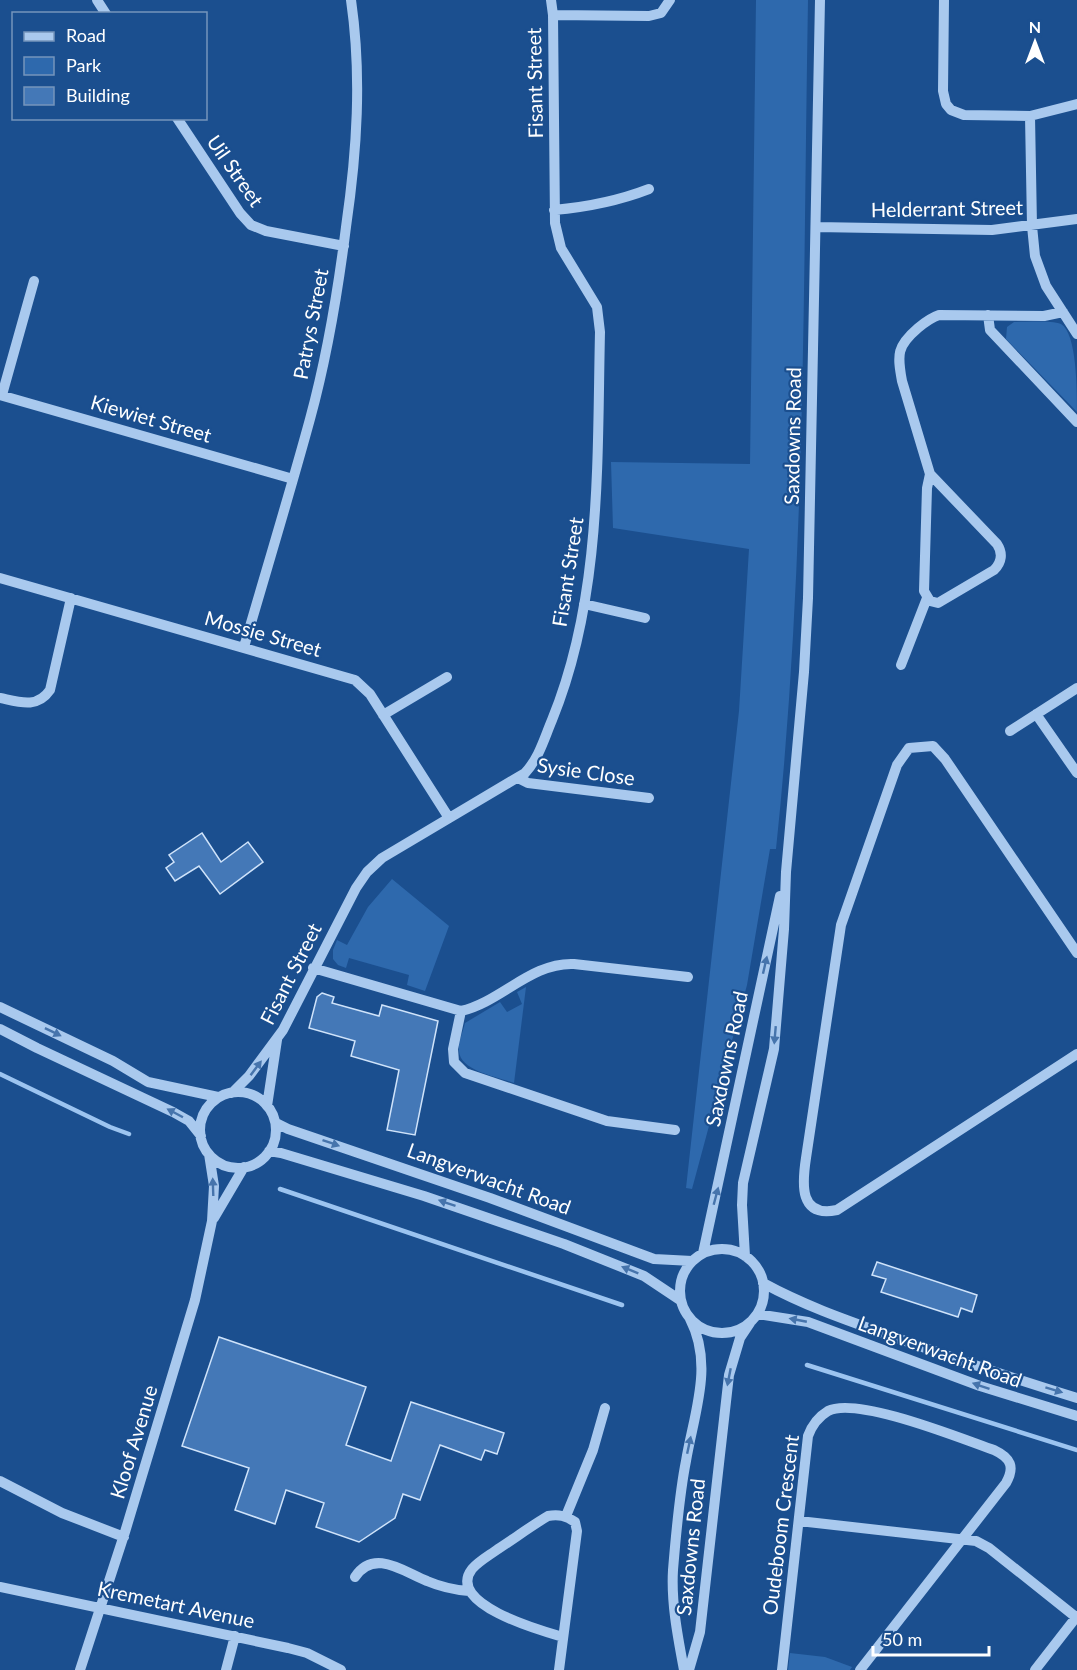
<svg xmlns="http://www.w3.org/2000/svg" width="1077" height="1670" font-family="Lato,sans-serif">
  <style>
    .green { fill: #2e69ad }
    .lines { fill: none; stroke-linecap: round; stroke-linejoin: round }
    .stream { stroke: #9cc4f0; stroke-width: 4.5 }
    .building { fill: #4478b7; stroke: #cfe3fa; stroke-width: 1.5 }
    .minor { stroke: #a9c9ee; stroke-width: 10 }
    .oneway { fill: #4674ac }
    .labels { text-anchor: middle; stroke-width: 4.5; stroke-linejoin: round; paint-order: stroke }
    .street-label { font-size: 20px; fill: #fff; stroke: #1b4f8f }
  </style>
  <rect width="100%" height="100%" fill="#1b4f8f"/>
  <!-- green -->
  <path class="green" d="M756 0H808C803 283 806 567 776 849H770L747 985 692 1189 686 1188 739 711 749 549 613 528 611 462 750 464Z
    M1014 322C1026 322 1050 320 1061 324 1077 333 1077 391 1077 412L1006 339 1007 327Z
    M392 879 449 926 425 991 407 985 409 975 349 958 346 968 338 965 333 959V950L337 940 347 945 368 907Z
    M526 987 514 1083C498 1077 460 1071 459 1051 458 1042 463 1032 465 1023L500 1002 507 1012 522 1004 517 992Z
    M790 1653 825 1657 852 1667 850 1670H788Z"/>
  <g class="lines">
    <!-- stream -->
    <path class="stream" d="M0 1074 110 1127 129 1134
      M280 1189 622 1305
      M807 1365 1077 1450"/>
  </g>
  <!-- building -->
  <path class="building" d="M202 833 221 862 248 842 263 862 220 894 199 866 175 881 166 868 174 862 169 855Z
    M322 993 334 997 332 1003 379 1016 382 1005 438 1021 415 1135 387 1130 399 1070 351 1056 355 1041 309 1028 317 997Z
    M877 1262 977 1295 972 1312 961 1308 958 1317 881 1292 886 1279 872 1275Z
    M219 1337 366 1387 346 1445 391 1461 411 1402 504 1433 497 1454 485 1450 481 1460 440 1445 420 1500 403 1494 395 1518 359 1542 316 1527 324 1503 286 1490 275 1524 235 1510 249 1468 182 1446Z"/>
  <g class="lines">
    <!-- minor -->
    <path class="minor" d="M97 0 106 14
      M944 0 943 91 946 104 951 110 964 115 1030 116 1077 104
      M553 15 649 16 661 13 670 0
      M1030 116 1032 226 1035 256 1046 286 1077 334
      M177 118 240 213 251 225 266 231 344 246
      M554 210C588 207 618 201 649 189
      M816 227 992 230 1077 219
      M988 315 990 330 1077 422
      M0 395 293 479
      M2 395 34 281
      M930 474 927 488 924 591 930 601 938 603 994 570C1002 562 1003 553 997 544L930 474 902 381C897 354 897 346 918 328 924 323 930 318 939 315L1044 316 1063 312
      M0 578 355 680 370 694 449 818
      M584 604 645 618
      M244 647C266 571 289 496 310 419 327 357 338 291 346 227 357 151 362 76 351 0
      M901 665 927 598
      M0 698C19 702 37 709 50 690L71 598
      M1036 714 1077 773
      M383 715 447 677
      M1010 731 1077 688
      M518 778 528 783 649 798
      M1077 953 945 759 933 746 909 748 897 765 841 925 806 1158C802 1184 799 1218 837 1210L1077 1054
      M313 968 461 1011C501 1002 531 962 574 964L688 977
      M0 1007 113 1061 148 1082 218 1097
      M461 1011 453 1049 454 1062 465 1073 607 1121 675 1130
      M0 1029 37 1048 173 1112 189 1121 201 1136
      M200 1130a38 38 0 1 1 76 0a38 38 0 1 1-76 0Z
      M232 1093 249 1076 283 1030 356 888 367 872 382 858 525 773C539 758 544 739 552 720 602 598 597 462 600 332L597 307 561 248 555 223 553 15 551 0
      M267 1106 277 1040
      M276 1123 288 1129 490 1198 654 1259 692 1261
      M269 1151 281 1153 424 1196 564 1244 644 1276 680 1300
      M214 1218 244 1167
      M680 1291a42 42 0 1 1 84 0a42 42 0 1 1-84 0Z
      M703 1253 780 896
      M745 1256 742 1205 743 1183 774 1049 784 929 786 872 804 672 808 598 820 0
      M763 1283C805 1306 849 1321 894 1337 955 1359 1015 1379 1077 1398
      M757 1314 808 1322 980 1386 1077 1416
      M0 1481 62 1513 124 1537
      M566 1516 593 1450 605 1408
      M799 1521 976 1541 989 1548 1077 1618
      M355 1577C374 1548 404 1572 427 1581 441 1587 455 1590 469 1591
      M0 1587 288 1648 307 1653 341 1670
      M80 1670 125 1532 195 1300 212 1221 214 1186 209 1154
      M226 1670 235 1636
      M559 1670 577 1531 575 1522C566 1516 559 1514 548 1516 531 1526 515 1538 498 1549 490 1555 479 1561 472 1569 445 1604 542 1631 563 1637
      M684 1670C678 1638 671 1603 673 1570 676 1534 679 1496 686 1461 694 1413 714 1365 690 1319
      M689 1670 700 1632 729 1375 740 1338 750 1323
      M782 1670 808 1436C812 1425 818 1417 828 1411 857 1396 962 1439 994 1450 1011 1458 1015 1467 1006 1483L860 1670
      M1035 1670 1077 1616"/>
  </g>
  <!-- one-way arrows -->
  <defs><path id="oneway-solid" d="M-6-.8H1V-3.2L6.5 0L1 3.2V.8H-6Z" transform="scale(1.5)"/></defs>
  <g class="oneway">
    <use href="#oneway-solid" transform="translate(765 965) rotate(-77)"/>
    <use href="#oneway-solid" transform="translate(53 1032) rotate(26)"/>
    <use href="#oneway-solid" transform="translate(775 1035) rotate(95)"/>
    <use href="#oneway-solid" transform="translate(256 1068) rotate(-53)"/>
    <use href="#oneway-solid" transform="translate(175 1113) rotate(-152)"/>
    <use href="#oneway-solid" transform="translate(331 1143) rotate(19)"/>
    <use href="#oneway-solid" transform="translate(213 1187) rotate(-92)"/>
    <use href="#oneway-solid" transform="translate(716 1196) rotate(-75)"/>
    <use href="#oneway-solid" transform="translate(447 1203) rotate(-161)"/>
    <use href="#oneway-solid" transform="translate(630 1270) rotate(-158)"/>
    <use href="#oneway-solid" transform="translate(798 1320) rotate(-169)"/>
    <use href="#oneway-solid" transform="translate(729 1377) rotate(101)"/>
    <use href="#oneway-solid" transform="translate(981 1386) rotate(-161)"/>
    <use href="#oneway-solid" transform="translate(1054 1390) rotate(17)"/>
    <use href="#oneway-solid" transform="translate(689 1445) rotate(-78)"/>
  </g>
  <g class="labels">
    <!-- street labels -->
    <g class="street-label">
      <text transform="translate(535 83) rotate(-91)" y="7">Fisant Street</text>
      <text transform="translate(235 171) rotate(55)" y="7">Uil Street</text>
      <text transform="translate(947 209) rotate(-1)" y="7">Helderrant Street</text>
      <text transform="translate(311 324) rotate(-79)" y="7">Patrys Street</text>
      <text transform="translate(151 419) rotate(16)" y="7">Kiewiet Street</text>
      <text transform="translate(793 436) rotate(-89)" y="7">Saxdowns Road</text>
      <text transform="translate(568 572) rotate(-81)" y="7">Fisant Street</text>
      <text transform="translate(263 634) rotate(16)" y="7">Mossie Street</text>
      <text transform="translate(586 772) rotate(8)" y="7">Sysie Close</text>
      <text transform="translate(291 974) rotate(-63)" y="7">Fisant Street</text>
      <text transform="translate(727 1059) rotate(-78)" y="7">Saxdowns Road</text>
      <text transform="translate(489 1179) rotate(20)" y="7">Langverwacht Road</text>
      <text transform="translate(940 1352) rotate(20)" y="7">Langverwacht Road</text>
      <text transform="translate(134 1442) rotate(-73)" y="7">Kloof Avenue</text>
      <text transform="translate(781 1525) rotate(-83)" y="7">Oudeboom Crescent</text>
      <text transform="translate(691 1547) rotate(-84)" y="7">Saxdowns Road</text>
      <text transform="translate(176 1605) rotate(12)" y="7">Kremetart Avenue</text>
    </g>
  </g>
  <!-- legend -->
  <rect x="12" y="12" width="195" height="108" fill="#1b4f8f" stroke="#7695bc" stroke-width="1.5"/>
  <rect x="24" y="32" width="30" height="9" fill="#a9c9ee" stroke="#7695bc" stroke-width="1.5"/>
  <text x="66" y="42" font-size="18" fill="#ffffff">Road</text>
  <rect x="24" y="57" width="30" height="18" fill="#2e69ad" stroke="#7695bc" stroke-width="1.5"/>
  <text x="66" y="72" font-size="18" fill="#ffffff">Park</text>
  <rect x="24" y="87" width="30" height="18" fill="#4478b7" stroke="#7695bc" stroke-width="1.5"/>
  <text x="66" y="102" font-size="18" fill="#ffffff">Building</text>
  <!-- north arrow -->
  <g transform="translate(1035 42)" stroke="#1b4f8f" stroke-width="4.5" paint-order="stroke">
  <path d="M0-4.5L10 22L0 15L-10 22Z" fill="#ffffff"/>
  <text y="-9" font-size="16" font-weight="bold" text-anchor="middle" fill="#ffffff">N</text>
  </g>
  <!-- scale -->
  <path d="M873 1646v9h116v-9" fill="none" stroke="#ffffff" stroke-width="3"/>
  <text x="882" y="1646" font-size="18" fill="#ffffff" stroke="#1b4f8f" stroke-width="4.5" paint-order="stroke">50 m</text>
</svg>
